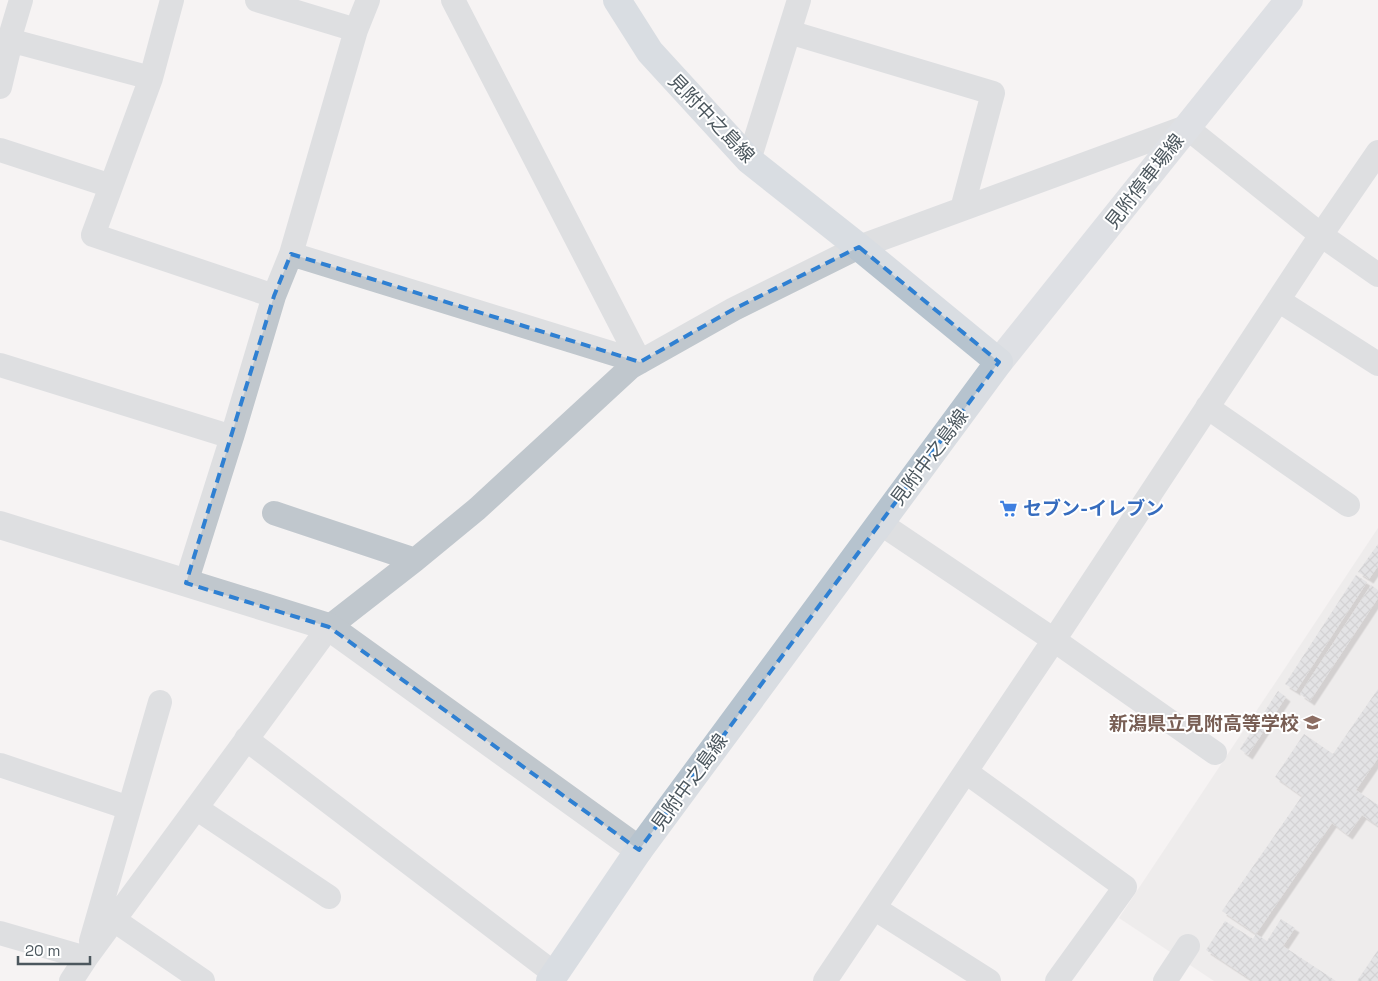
<svg xmlns="http://www.w3.org/2000/svg" width="1378" height="981" font-family="'Space Grotesk','Noto Sans JP',sans-serif">
  <style>
    .education { fill: #e5e4e4 }
    .building { fill: url(#building-cross-hatch); filter: url(#shadow) }
    .lines { fill: none; stroke-linecap: round; stroke-linejoin: round }
    .minor { stroke: #c0c7cd; stroke-width: 24 }
    .tertiary { stroke: #c0c7cd; stroke-width: 28 }
    .secondary { stroke: #c1cad2; stroke-width: 28 }
    .primary { stroke: #b6c3ce; stroke-width: 28 }
    .marked { fill: none; stroke: #2f80d2; stroke-width: 4; stroke-dasharray: 10 6; stroke-linejoin: round }
    .labels { text-anchor: middle; stroke-width: 4; stroke-linejoin: round; paint-order: stroke }
    .street-label { font-size: 19px; fill: #4c575e; stroke: #fff }
    .shop-label { font-size: 19px; font-weight: bold; fill: #366cbe; stroke: #fff; text-anchor: start }
    .education-label { font-size: 19px; font-weight: bold; fill: #785e54; stroke: #fff; text-anchor: end }
  </style>
  <defs>
    <pattern id="building-cross-hatch" width="8" height="8" patternUnits="userSpaceOnUse" patternTransform="scale(1.25)"><rect width="8" height="8" fill="#cdd0d4"/><path d="M0 0l8 8M0 8l8-8" fill="none" stroke="#a9acaf"/></pattern>
    <filter id="shadow"><feDropShadow dx="4.5" dy="4.5" stdDeviation="0" flood-color="#0004"/></filter>
  </defs>
  <rect width="100%" height="100%" fill="#f5f3f3"/>
  <!-- education -->
  <path class="education" d="M1378 528V981H1214L1119 918Z"/>
  <!-- building -->
  <path class="building" d="M1378 544V566L1369 579 1358 572Z
    M1356 575 1367 582 1296 691 1285 684Z
    M1371 585 1378 590V598L1310 701 1300 694Z
    M1378 689V758L1356 790 1378 805V826L1362 815 1348 835 1332 823 1256 934 1222 911 1302 796 1275 777 1304 734 1333 754Z
    M1278 691 1286 697 1248 755 1240 749Z
    M1281 919 1295 928 1283 946 1336 981H1253L1206 950 1225 921 1253 939 1256 934 1267 941Z
    M1378 950V981H1357Z"/>
  <g class="lines">
    <!-- minor -->
    <path class="minor" d="M21 0 9 40 151 78 93 235 274 296 291 254 356 30 368 0
      M257 0 356 30
      M453 0 640 362
      M789 32 993 93 962 209
      M151 78 172 0
      M0 87 11 41
      M0 150 111 186
      M749 160 799 0
      M291 254 640 362
      M1278 300 1378 364
      M0 365 232 437 274 296
      M1207 407 1348 505
      M274 513 415 560
      M880 523 1054 640 1215 753
      M186 583 232 437
      M246 739 555 974
      M0 765 129 808
      M966 772 1125 887 1057 981
      M196 808 329 897
      M874 908 989 981
      M114 920 203 981
      M0 933 86 958
      M91 941 160 702
      M71 981 86 958 329 627 415 560 477 509 631 367 734 309 859 247 1186 127 1321 235 1378 275
      M825 981 1054 640 1321 235 1378 152
      M1165 981 1188 946"/>
    <!-- tertiary -->
    <path class="tertiary" d="M0 525 329 627 639 850"/>
    <!-- secondary -->
    <path class="secondary" d="M999 362 1289 0"/>
    <!-- primary -->
    <path class="primary" d="M550 981 639 850 999 362 859 247 749 160 650 52 617 0"/>
  </g>
  <!-- marked area -->
  <path d="M0 0H1378V981H0ZM859 247 999 362 639 850 329 627 186 583 274 296 291 254 640 362 734 309Z" fill="#f5f3f3" fill-opacity=".55" fill-rule="evenodd"/>
  <path class="marked" d="M859 247 999 362 639 850 329 627 186 583 274 296 291 254 640 362 734 309Z"/>
  <!-- icons -->
  <defs>
    <symbol id="supermarket-bare" viewBox="-9 -9 18 18"><path d="M-6-5.5h2.5l.6 2H6L4.5 2H-2.5L-4.4-4H-6ZM-1.5 3.2a1.3 1.3 0 1 0 .1 0ZM3 3.2a1.3 1.3 0 1 0 .1 0Z" fill="#3f7fe0" stroke="#fff" stroke-width="2.5" paint-order="stroke"/></symbol>
    <symbol id="school-bare" viewBox="-9 -9 18 18"><path d="M0-5L7-2L0 1L-7-2ZM-4 1L0 2.5L4 1V4Q0 6-4 4Z" fill="#8d6e63" stroke="#fff" stroke-width="2.5" paint-order="stroke"/></symbol>
  </defs>
  <g fill-rule="evenodd">
    <use href="#supermarket-bare" x="996" y="496" width="25" height="25"/>
    <use href="#school-bare" x="1300" y="710" width="25" height="25"/>
  </g>
  <g class="labels">
    <!-- street labels -->
    <g class="street-label">
      <text transform="translate(712 118) rotate(46)" y="7">見附中之島線</text>
      <text transform="translate(1144 181) rotate(-52)" y="7">見附停車場線</text>
      <text transform="translate(929 457) rotate(-53)" y="7">見附中之島線</text>
      <text transform="translate(689 782) rotate(-54)" y="7">見附中之島線</text>
    </g>
    <!-- shop labels -->
    <g class="shop-label">
      <text x="1023" y="515">セブン-イレブン</text>
    </g>
    <!-- education labels -->
    <g class="education-label">
      <text x="1299" y="730">新潟県立見附高等学校</text>
    </g>
  </g>
  <!-- scale -->
  <path d="M18 956v8h72v-8" fill="none" stroke="#4c575e" stroke-width="2.5"/>
  <text x="25" y="956" font-size="15" fill="#4c575e" stroke="#ffffff" stroke-width="4" paint-order="stroke">20 m</text>
</svg>
